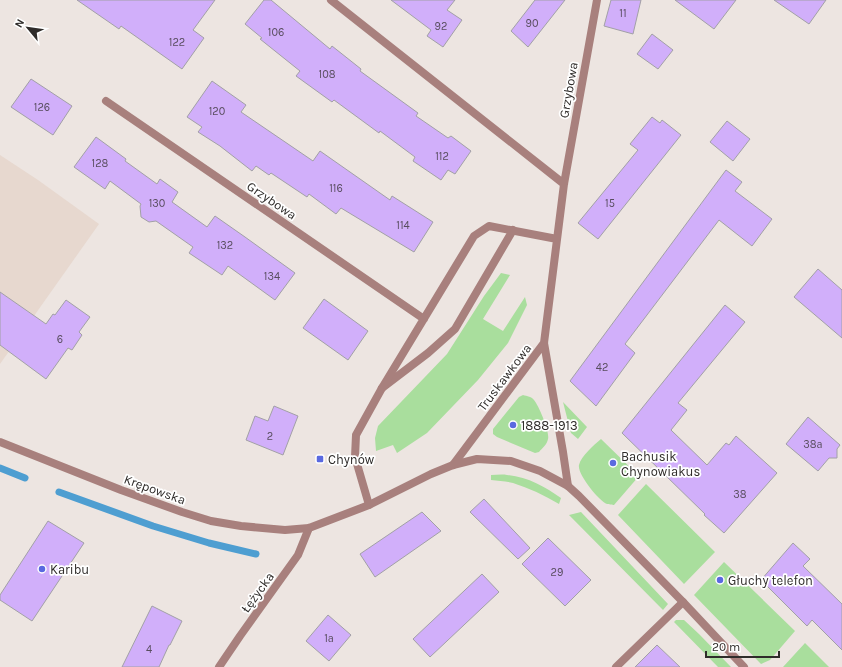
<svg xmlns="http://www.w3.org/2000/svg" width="842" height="667" font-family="Karla,sans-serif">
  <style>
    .built { fill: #e7d8cf }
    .green { fill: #a9de9d }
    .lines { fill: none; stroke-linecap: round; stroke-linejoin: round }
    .stream { stroke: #4e9ed1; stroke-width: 7 }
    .building { fill: #d1affa; stroke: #a2a0a6 }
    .service { stroke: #a8807d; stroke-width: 8 }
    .minor { stroke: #a8807d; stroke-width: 8 }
    .tertiary { stroke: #a8807d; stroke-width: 8 }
    .poi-dot { fill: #5a69e0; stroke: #fff; stroke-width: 1.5 }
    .labels { text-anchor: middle; stroke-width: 3.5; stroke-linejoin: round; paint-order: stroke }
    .number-label { font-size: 11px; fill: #584d5e }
    .street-label { font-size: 13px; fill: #2f2c2a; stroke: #fff }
    .poi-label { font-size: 13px; fill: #2f2c2a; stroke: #fff; text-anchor: start }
  </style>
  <rect width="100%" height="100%" fill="#ede5e1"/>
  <!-- built -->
  <path class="built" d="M0 155 38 180 99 224 0 364Z"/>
  <!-- green -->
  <path class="green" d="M501 273 510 275 483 319 503 331 525 297 527 305 508 343 478 380 427 433 397 453 393 445 376 451 375 438 378 426 447 354 484 296Z
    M523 395C527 396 532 397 534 400 539 406 550 432 548 439 547 445 542 448 539 452L535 453 497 437 493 434V429L519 397Z
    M563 402 587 427 578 439 571 433Z
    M601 439 639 476 614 505C613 505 608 504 607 504 599 501 577 474 579 465 581 456 594 445 601 439Z
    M491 475C496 475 502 474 507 475 528 477 545 487 561 498L559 504C544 495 529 488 513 483 506 481 498 481 491 480Z
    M646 484 715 552 684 584 618 515Z
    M581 512 668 604 663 610 569 515Z
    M724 562 795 631 770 660 761 664 694 595Z
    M676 620H684L699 634 731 667H718L674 622Z
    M805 643 829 667H783Z"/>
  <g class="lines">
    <!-- stream -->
    <path class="stream" d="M0 468 25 478
      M59 492 153 526 209 543 256 554"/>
  </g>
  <!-- building -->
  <path class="building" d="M77 0H215L193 30 204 38 182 69 121 26 119 29Z
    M264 0H271L330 49 332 46 361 69 360 71 418 113 416 116 448 138 451 136 471 151 455 174 448 170 441 180 413 161 415 157 380 131 379 133 334 100 332 102 296 76 300 71 260 39 262 38 245 24Z
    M391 0H455L447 10 462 20 443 47 427 36 431 30Z
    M535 0H565L528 47 511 31Z
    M611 0H641L633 34 604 26Z
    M675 0H736L714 29Z
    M774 0H826L809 24Z
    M652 34 673 50 658 69 637 54Z
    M31 79 72 106 53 135 11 107Z
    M212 81 246 105 241 112 313 161 320 151 390 200 392 196 433 222 414 252 341 208 336 214 309 194 307 197 271 173 269 175 256 166 252 171 220 146 198 132 202 127 187 117Z
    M652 117 660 123 662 120 681 135 598 239 578 223 638 150 630 144Z
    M727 121 750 139 733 161 710 142Z
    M96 137 126 159 125 161 157 184 160 179 178 192 172 202 207 227 215 216 245 237 295 273 275 300 228 266 222 275 189 253 193 247 156 221 149 222 141 217 140 206 141 204 110 181 105 189 74 167Z
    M726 170 742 182 735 191 772 219 752 246 719 220 625 344 635 353 596 406 570 381Z
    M818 269 842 290V338L794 297Z
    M0 292 46 324 53 314 55 315 66 300 90 317 79 332 82 335 72 350 68 348 46 379 0 345Z
    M324 299 368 331 348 360 303 328Z
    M725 305 745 322 678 403 687 410 671 430 707 465 726 443 729 445 736 436 777 473 724 533 704 515 705 514 622 433Z
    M274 406 298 416 283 455 246 440 255 416 268 421Z
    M808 417 840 445 837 449V458H829L818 471 786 444Z
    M484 499 530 548 518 559 470 512Z
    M422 512 441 531 375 577 360 554Z
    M48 521 84 543 32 621 0 600V595Z
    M548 538 591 580 565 606 522 564Z
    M793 543 810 559 803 566 842 604V650L812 620 807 626 761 580Z
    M482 574 499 592 430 657 413 639Z
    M152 606 182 621 170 645H169L159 667H122Z
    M328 615 351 635 329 661 306 641Z
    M657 645 680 667H635Z"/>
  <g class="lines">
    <!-- service -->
    <path class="service" d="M382 388 428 353 455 329 513 230
      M616 667 683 602"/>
    <!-- minor -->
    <path class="minor" d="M331 0 564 184
      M106 101 424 319
      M453 465 544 343
      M568 486 563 452 544 343 564 184 597 0
      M369 505 355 457 356 435 382 388 474 236 489 226 557 239
      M219 667 240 636 298 555 309 528"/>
    <!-- tertiary -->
    <path class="tertiary" d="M0 442 121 490 182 512 211 521 241 526 285 530 309 528 369 505 431 474 453 465 477 459 511 461 540 471 568 486 579 496 683 602 744 667"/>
  </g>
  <!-- markers -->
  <g class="poi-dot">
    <circle cx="513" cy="425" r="4"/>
    <rect x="316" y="455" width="8" height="8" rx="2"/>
    <circle cx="613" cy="463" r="4"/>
    <circle cx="42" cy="569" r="4"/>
    <circle cx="720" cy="580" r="4"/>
  </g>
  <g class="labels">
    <!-- number labels -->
    <g class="number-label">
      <text x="623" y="17">11</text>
      <text x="532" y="27">90</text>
      <text x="441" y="30">92</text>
      <text x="276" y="36">106</text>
      <text x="177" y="46">122</text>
      <text x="327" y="78">108</text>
      <text x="42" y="111">126</text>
      <text x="217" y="115">120</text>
      <text x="442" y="160">112</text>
      <text x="100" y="167">128</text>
      <text x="336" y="192">116</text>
      <text x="157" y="207">130</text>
      <text x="610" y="207">15</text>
      <text x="403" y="229">114</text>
      <text x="225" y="249">132</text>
      <text x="272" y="280">134</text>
      <text x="60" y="343">6</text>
      <text x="602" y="371">42</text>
      <text x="270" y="440">2</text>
      <text x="813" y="448">38a</text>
      <text x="740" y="498">38</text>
      <text x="557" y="576">29</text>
      <text x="329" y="642">1a</text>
      <text x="149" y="653">4</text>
    </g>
    <!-- street labels -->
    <g class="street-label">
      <text transform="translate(568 90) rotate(-80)" y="5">Grzybowa</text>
      <text transform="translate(272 200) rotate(34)" y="5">Grzybowa</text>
      <text transform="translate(504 377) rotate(-53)" y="5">Truskawkowa</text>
      <text transform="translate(155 489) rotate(20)" y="5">Krępowska</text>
      <text transform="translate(257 592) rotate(-54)" y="5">Łężycka</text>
    </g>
    <!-- poi labels -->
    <g class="poi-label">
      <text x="521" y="430">1888-1913</text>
      <text x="621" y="461">Bachusik<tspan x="621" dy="15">Chynowiakus</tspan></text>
      <text x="328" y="464">Chynów</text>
      <text x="50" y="574">Karibu</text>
      <text x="728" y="585">Głuchy telefon</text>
    </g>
  </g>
  <!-- north arrow -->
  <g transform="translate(28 28) rotate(299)" stroke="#ffffff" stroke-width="3" paint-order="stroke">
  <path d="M0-3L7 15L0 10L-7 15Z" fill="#2f2c2a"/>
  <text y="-6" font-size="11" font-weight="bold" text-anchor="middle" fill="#2f2c2a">N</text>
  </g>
  <!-- scale -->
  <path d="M706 651v6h73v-6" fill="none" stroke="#2f2c2a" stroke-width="2"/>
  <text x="712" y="651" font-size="12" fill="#2f2c2a" stroke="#ffffff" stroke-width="3" paint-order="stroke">20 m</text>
</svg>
